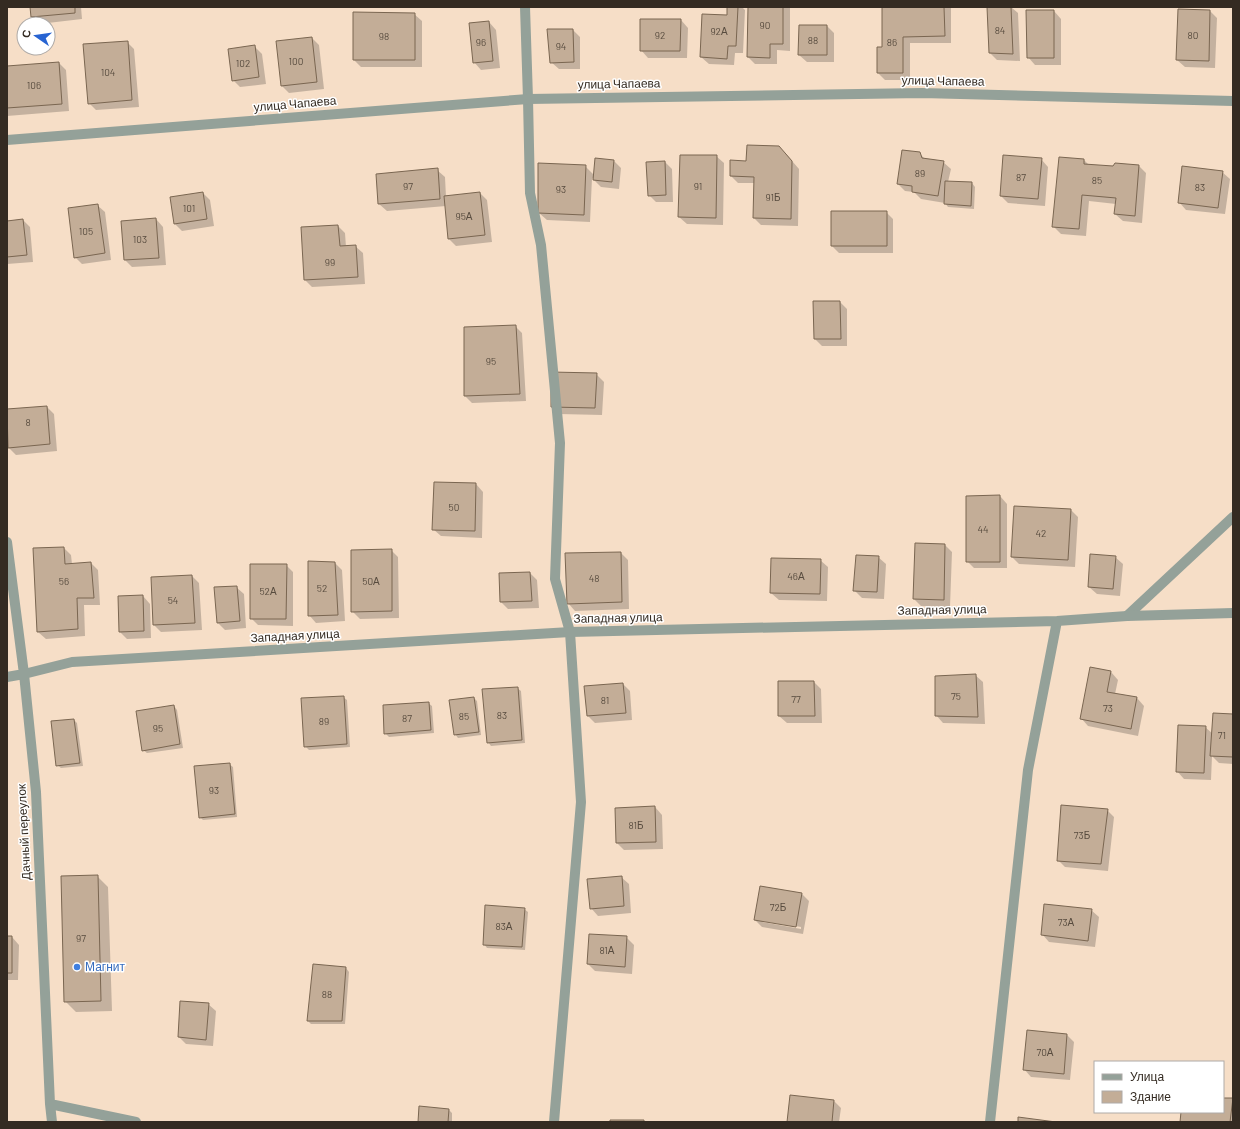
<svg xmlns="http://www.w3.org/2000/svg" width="1240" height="1129" font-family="Barlow,sans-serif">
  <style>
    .shadow { fill: #0003; fill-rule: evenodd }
    .building { fill: #c3ad97; stroke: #7a6651 }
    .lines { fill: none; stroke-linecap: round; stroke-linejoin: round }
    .service { stroke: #94a199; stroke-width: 10 }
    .minor { stroke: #94a199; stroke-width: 10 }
    .shop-dot { fill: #3f7fe0; stroke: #fff; stroke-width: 1.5 }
    .labels { text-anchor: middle; stroke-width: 3; stroke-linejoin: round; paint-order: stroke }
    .number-label { font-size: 10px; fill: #584c3f }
    .street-label { font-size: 12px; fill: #342b22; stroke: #fff }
    .shop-label { font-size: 12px; fill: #366cbe; stroke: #fff; text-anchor: start }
  </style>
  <rect width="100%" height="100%" fill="#f6dec7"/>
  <!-- shadow -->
  <path class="shadow" d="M31 7H81L82 19 39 24 32 16Z
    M728 7H742L745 10 743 53H735L734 65 709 64 701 57 728 16Z
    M749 7H790V51L777 50V64H755L748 57Z
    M883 7H951V43H910V80H885L878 73 883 48Z
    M988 7H1011L1018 13 1020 61 997 60 990 53Z
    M1054 11 1061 19V65H1035L1028 57Z
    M1210 11 1217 18 1215 68 1185 67 1177 60Z
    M414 14 422 21V67H361L354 60Z
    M681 20 688 28 687 58H648L641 50Z
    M489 22 496 30 500 68 481 70 474 62Z
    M827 26 834 33V62H807L799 55Z
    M573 30 580 37V69H559L551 62Z
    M312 38 319 45 324 89 289 93 282 86Z
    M127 42 134 49 139 107 96 110 89 103Z
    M254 46 262 54 266 84 240 87 233 80Z
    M59 63 66 70 69 111 7 116V67Z
    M919 153 925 159 943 162 951 169 948 182 972 183 975 187 974 209 948 207 945 203 921 199 914 192 905 191 898 184Z
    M786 154 799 169 798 226 761 225 754 218 755 183H738L731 176 747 162Z
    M716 156 724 163 723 225 687 224 679 217Z
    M1041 159 1048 167 1045 206 1008 203 1001 196Z
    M1084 160 1089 165 1113 167 1139 166 1146 173 1142 223 1123 221 1115 214 1116 204 1089 201 1086 236 1061 234 1053 226Z
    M614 161 621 168 619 189 601 187 592 178 590 222 547 220 539 213 585 166 594 175Z
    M665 162 672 169 673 202H656L649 195Z
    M437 170 445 177 446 197 480 193 487 200 492 242 456 246 449 239 446 206 387 211 379 204 377 175Z
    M1222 172 1230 179 1225 214 1186 210 1179 202Z
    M203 193 210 200 214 226 182 231 175 224Z
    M97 205 105 212 111 260 82 264 75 257Z
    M886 212 893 219V253H839L832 246Z
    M156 219 163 227 166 265 132 267 125 260Z
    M23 220 30 227 33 262 7 264V222Z
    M338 226 345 233 346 247 355 246 363 253 365 284 312 287 305 280Z
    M840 302 847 309V346H822L815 339Z
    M515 326 522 333 526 401 472 403 465 396V328Z
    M596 374 604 382 602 415 559 414 552 407Z
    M47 407 54 414 57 451 16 455 9 448 7 410Z
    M476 484 483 492 482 538 441 536 433 529Z
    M1000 496 1007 504V568H974L967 561Z
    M1071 510 1078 517 1075 567 1019 564 1012 557Z
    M945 545 952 552 950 607 921 606 914 599Z
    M64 548 71 555 72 564 91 563 98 570 100 605H84L85 636 46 639 38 632 34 549Z
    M391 550 398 557 399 618 360 619 352 611Z
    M621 553 628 560 629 609 575 611 568 603Z
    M878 557 886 564 884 599 862 598 854 590Z
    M1115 557 1123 564 1120 596 1097 594 1089 587Z
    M820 560 828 567 827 601 779 600 771 593Z
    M335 563 342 570 345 621 316 623 309 615Z
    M286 565 293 572V626L258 625 251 618Z
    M530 573 537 580 539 608 508 609 501 602Z
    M192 576 199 583 202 630 161 632 154 625Z
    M236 587 244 594 246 628 225 630 218 623Z
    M143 596 150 604 151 638 127 639 120 632Z
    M1111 672 1118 680 1115 694 1137 698 1144 706 1138 736 1088 726 1081 718Z
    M975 675 983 682 985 724 943 723 936 715Z
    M779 682H814L821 689 822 723H787L779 716Z
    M623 684 630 691 632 720 595 723 588 716 586 687Z
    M517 688 521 691 525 743 491 746 488 742Z
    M343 697 347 700 350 747 309 750 305 746Z
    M474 698 477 701 481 735 458 738 455 734Z
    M428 703 432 706 434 733 389 737 385 733Z
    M174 706 177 710 183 748 147 753 143 750Z
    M1233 715V764L1219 763 1212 756 1211 780 1184 779 1177 771 1205 727 1213 734Z
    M74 720 77 723 83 766 61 768 57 765Z
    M229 764 233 767 237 817 203 820 200 817Z
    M655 807 662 815 663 849 624 850 617 843Z
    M1107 810 1114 817 1108 871 1065 867 1058 860Z
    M97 876 108 887 112 1011 76 1012 65 1001Z
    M621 877 629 884 631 913 598 916 591 908Z
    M802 894 809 901 803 934 762 927 755 920ZM762 920 801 927V929L762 922Z
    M524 909 528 912 525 950 487 948 484 944Z
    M1091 910 1099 917 1095 947 1049 942 1042 934Z
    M7 937H12L19 945 18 980H7Z
    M626 937 634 945 632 974 595 971 588 964Z
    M314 965 346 968 349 972 345 1024H311L308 1021Z
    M208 1004 216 1011 213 1046 186 1044 179 1037Z
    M1067 1035 1074 1042 1070 1080 1031 1077 1024 1069Z
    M1223 1099 1233 1100V1122H1181L1182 1112H1223Z
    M834 1101 841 1108 839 1122H788Z
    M420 1107 449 1110 452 1113V1122H419Z"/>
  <!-- building -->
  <path class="building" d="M30 7H75V13L31 17Z
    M727 7H738L736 46H728L727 59 700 57 702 14 727 15Z
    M748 7H783V44H770V58L747 57Z
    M882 7H944L945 36 903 37V73H877V47H882Z
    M987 7H1011L1013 54 989 53Z
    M1178 9 1210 10 1209 61 1176 60Z
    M1026 10H1054V58H1027Z
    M353 12 415 13V60H353Z
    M640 19H681L680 51H640Z
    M489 21 493 61 473 63 469 23Z
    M799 25H827V55H798Z
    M547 29H573L574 62 550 63Z
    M312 37 317 82 281 86 276 41Z
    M128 41 132 100 88 104 83 44Z
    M255 45 259 77 232 81 228 49Z
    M59 62 62 104 7 108V66Z
    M747 145 779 146 792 161 791 219 753 218 754 177 730 176V160L746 161Z
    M902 150 920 152 922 158 944 161 938 196 912 192V186L897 184Z
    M680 155H717L716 218 678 217Z
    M1003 155 1042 158 1038 199 1000 196Z
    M1059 157 1084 159V164L1113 166 1115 163 1139 165 1135 216 1114 214 1116 198 1082 195 1079 229 1052 227Z
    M595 158 614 160 612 182 593 180Z
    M665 161 666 195 648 196 646 162Z
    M538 163 586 165 584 215 538 213Z
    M1182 166 1223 171 1218 208 1178 203Z
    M438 168 440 199 378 204 376 174Z
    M945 181 972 182 971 206 944 204Z
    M203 192 207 219 174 224 170 197Z
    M480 192 485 235 448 239 444 196Z
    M98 204 105 253 74 258 68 208Z
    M831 211H887V246H831Z
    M156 218 159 258 124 260 121 221Z
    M23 219 27 255 7 257V221Z
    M338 225 340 246 356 245 358 277 304 280 301 227Z
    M813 301H840L841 339H814Z
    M516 325 520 394 464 396V327Z
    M551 372 597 373 595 408 551 407Z
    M47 406 50 444 8 448 7 409Z
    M434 482 476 483 475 531 432 530Z
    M1000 495V562H966V496Z
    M1014 506 1071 509 1068 560 1011 557Z
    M915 543 945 544 944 600 913 599Z
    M64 547 65 564 91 562 94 598H77L78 629 37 632 33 548Z
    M392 549V611L351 612V550Z
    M621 552 622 602 567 604 565 553Z
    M1090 554 1116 556 1113 589 1088 587Z
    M856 555 879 556 877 592 853 591Z
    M771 558 821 559 820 594 770 593Z
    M308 561 335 562 338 615 308 616Z
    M250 564H287L286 619H250Z
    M530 572 532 601 500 602 499 573Z
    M192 575 195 623 153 625 151 577Z
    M237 586 240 621 217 623 214 587Z
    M143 595 144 631 119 632 118 596Z
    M1090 667 1111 671 1107 692 1137 697 1131 729 1080 719Z
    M976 674 978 717 935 716V676Z
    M778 681H814L815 716H778Z
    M623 683 626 713 587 716 584 686Z
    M518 687 522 740 487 743 482 689Z
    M344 696 347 744 304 747 301 698Z
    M474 697 479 732 454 735 449 700Z
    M429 702 431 730 384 734 383 705Z
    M174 705 180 744 142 751 136 711Z
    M1213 713 1233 714V757L1210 756Z
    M74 719 80 763 56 766 51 721Z
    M1178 725 1206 726 1204 773 1176 772Z
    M230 763 235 814 199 818 194 766Z
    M1061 805 1108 809 1101 864 1057 861Z
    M655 806 656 842 616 843 615 808Z
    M98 875 101 1001 64 1002 61 876Z
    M622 876 624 906 590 909 587 879Z
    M760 886 802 893 796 927 754 920Z
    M1044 904 1092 909 1088 941 1041 935Z
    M485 905 525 908 522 947 483 945Z
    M589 934 627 936 625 967 587 964Z
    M7 936H12V973H7Z
    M313 964 346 967 342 1021H307Z
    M180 1001 209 1003 206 1040 178 1037Z
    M1027 1030 1067 1034 1064 1074 1023 1070Z
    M790 1095 834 1100 832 1122H787Z
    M1223 1098H1233L1230 1122H1180L1181 1112H1223Z
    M419 1106 449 1109 448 1122H418Z
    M1018 1117 1056 1122H1018Z
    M610 1120H644V1122H610Z"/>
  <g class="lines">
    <!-- service -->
    <path class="service" d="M525 7 528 99 530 193 541 245 560 443 555 579 570 632 581 802 554 1122
      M1127 616 1233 517"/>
    <!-- minor -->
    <path class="minor" d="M7 140 528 99 922 93 1233 101
      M7 542 24 674 36 792 50 1104 52 1122
      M7 677 24 674 72 662 570 632 1057 621 1127 616 1233 613
      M50 1104 136 1122
      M990 1122 1028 770 1057 621"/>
  </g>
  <!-- markers -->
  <circle class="shop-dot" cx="77" cy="967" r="4"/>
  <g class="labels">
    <!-- number labels -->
    <g class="number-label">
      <text x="765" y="29">90</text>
      <text x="1000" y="34">84</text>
      <text x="719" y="35">92А</text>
      <text x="660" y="39">92</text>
      <text x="1193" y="39">80</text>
      <text x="384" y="40">98</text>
      <text x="813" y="44">88</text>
      <text x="481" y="46">96</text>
      <text x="892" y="46">86</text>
      <text x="561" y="50">94</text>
      <text x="296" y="65">100</text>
      <text x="243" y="67">102</text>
      <text x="108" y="76">104</text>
      <text x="34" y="89">106</text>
      <text x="920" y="177">89</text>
      <text x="1021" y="181">87</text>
      <text x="1097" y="184">85</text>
      <text x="408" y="190">97</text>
      <text x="698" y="190">91</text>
      <text x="1200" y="191">83</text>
      <text x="561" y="193">93</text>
      <text x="773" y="201">91Б</text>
      <text x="189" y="212">101</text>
      <text x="464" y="220">95А</text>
      <text x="86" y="235">105</text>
      <text x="140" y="243">103</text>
      <text x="330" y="266">99</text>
      <text x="491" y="365">95</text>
      <text x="28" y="426">8</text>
      <text x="454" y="511">50</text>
      <text x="983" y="533">44</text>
      <text x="1041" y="537">42</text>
      <text x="796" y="580">46А</text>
      <text x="594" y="582">48</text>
      <text x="64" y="585">56</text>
      <text x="371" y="585">50А</text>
      <text x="322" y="592">52</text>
      <text x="268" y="595">52А</text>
      <text x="173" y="604">54</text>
      <text x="956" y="700">75</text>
      <text x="796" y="703">77</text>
      <text x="605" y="704">81</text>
      <text x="1108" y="712">73</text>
      <text x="502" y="719">83</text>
      <text x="464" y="720">85</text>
      <text x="407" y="722">87</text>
      <text x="324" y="725">89</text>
      <text x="158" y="732">95</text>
      <text x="1222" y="739">71</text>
      <text x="214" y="794">93</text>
      <text x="636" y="829">81Б</text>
      <text x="1082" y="839">73Б</text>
      <text x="778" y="911">72Б</text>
      <text x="1066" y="926">73А</text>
      <text x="504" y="930">83А</text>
      <text x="81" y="942">97</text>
      <text x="607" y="954">81А</text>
      <text x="327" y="998">88</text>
      <text x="1045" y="1056">70А</text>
    </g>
    <!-- street labels -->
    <g class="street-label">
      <text transform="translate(943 81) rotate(1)" y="4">улица Чапаева</text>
      <text transform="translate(619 84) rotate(-1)" y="4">улица Чапаева</text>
      <text transform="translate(295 104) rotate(-5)" y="4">улица Чапаева</text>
      <text transform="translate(942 610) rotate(-1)" y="4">Западная улица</text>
      <text transform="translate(618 618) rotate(-1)" y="4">Западная улица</text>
      <text transform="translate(295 636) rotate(-3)" y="4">Западная улица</text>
      <text transform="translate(24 832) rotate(-93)" y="4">Дачный переулок</text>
    </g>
    <!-- shop labels -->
    <g class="shop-label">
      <text x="85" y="971">Магнит</text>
    </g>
  </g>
  <!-- border -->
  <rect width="1240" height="1129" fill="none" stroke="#342b22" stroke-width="16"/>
  <!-- legend -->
  <rect x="1094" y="1061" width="130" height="52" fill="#ffffff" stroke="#aeaaa7"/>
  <rect x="1102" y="1074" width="20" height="6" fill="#94a199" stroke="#aeaaa7"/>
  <text x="1130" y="1081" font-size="12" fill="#342b22">Улица</text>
  <rect x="1102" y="1091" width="20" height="12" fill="#c3ad97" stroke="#aeaaa7"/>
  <text x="1130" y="1101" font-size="12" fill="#342b22">Здание</text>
  <!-- north arrow -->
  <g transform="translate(36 36) rotate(283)"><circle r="19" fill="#ffffff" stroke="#aeaaa7"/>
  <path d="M0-3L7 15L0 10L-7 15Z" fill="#2864d2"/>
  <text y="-6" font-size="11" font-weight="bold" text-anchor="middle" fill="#342b22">С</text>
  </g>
</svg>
